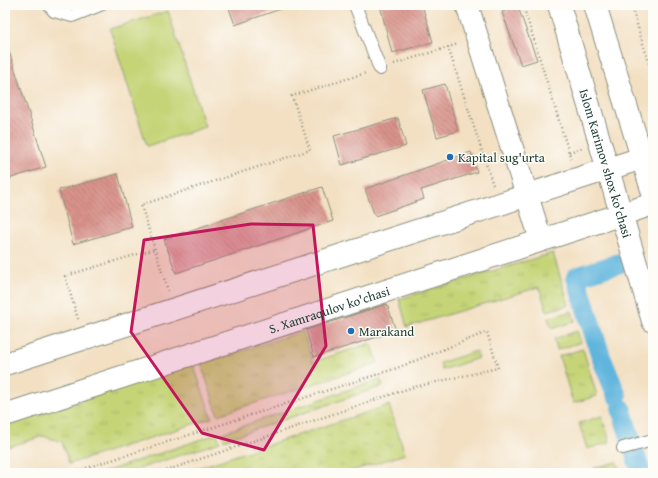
<svg xmlns="http://www.w3.org/2000/svg" width="658" height="478" font-family="'Gentium Book Plus',serif">
  <style>
    .grass { fill: url(#grass-tufts); stroke: #728856 }
    .pitch { fill: #c5d477; stroke: #728856 }
    .lines { fill: none; stroke-linecap: round; stroke-linejoin: round }
    .canal { stroke: #61b5dd; stroke-width: 20 }
    .building { fill: url(#building-back-hatch) }
    .lane-casing { stroke: #898e7c; stroke-width: 14 }
    .street-casing { stroke: #898e7c; stroke-width: 24 }
    .secondary-casing { stroke: #898e7c; stroke-width: 24 }
    .path { stroke: #898e7c; stroke-width: 2.5; stroke-dasharray: 1 3; stroke-linecap: butt }
    .lane { stroke: #fff; stroke-width: 12 }
    .street { stroke: #fff; stroke-width: 22 }
    .secondary { stroke: #fff; stroke-width: 22 }
    .marked { fill: #c2185b; fill-opacity: 0.2; stroke: #c2185b; stroke-width: 3; stroke-linejoin: round }
    .poi-dot { fill: #1f6fb2; stroke: #fdfcf7; stroke-width: 1.5 }
    .labels { text-anchor: middle; stroke-width: 3; stroke-linejoin: round; paint-order: stroke }
    .poi-label { font-size: 13px; fill: #1f3d34; stroke: #fdfcf7; text-anchor: start }
    .street-label { font-size: 13px; fill: #1f3d34; stroke: #fdfcf7 }
  </style>
  <defs>
    <pattern id="grass-tufts" width="24" height="20" patternUnits="userSpaceOnUse"><rect width="24" height="20" fill="#c5d477"/><path d="M3 7l-1-3M5 7V3M7 7l1-3M15 17l-1-3M17 17v-4M19 17l1-3" fill="none" stroke="#a9b768"/></pattern>
    <pattern id="building-back-hatch" width="6" height="6" patternUnits="userSpaceOnUse"><rect width="6" height="6" fill="#d9938b"/><path d="M-1 5l2 2M0 0l6 6M5-1l2 2" fill="none" stroke="#af7972"/></pattern>
  </defs>
  <rect width="100%" height="100%" fill="#fdfcf7"/>
  <filter id="ink" filterUnits="userSpaceOnUse"><feTurbulence type="fractalNoise" baseFrequency=".025" numOctaves="2"/><feDisplacementMap in="SourceGraphic" scale="8" xChannelSelector="R" yChannelSelector="G"/><feConvolveMatrix kernelMatrix="1 2 1 2 8 2 1 2 1" color-interpolation-filters="sRGB"/></filter>
  <filter id="wash" filterUnits="userSpaceOnUse"><feTurbulence type="fractalNoise" baseFrequency=".012" numOctaves="4" result="noise"/><feDisplacementMap in="SourceGraphic" scale="16" xChannelSelector="R" yChannelSelector="G"/><feGaussianBlur stdDeviation="0.9" result="paint"/><feColorMatrix in="noise" values="0 0 0 0 0 0 0 0 0 0 0 0 0 0 0 0 0 1.4 0 .05"/><feComposite in="paint" operator="in"/></filter>
  <g filter="url(#wash)">
    <rect width="100%" height="100%" fill="#f3e0c3"/>
    <!-- grass -->
    <path class="grass" d="M553 253 569 305 547 311 539 287 407 327 399 299Z
      M572 311 575 321 552 329 548 318Z
      M303 331 313 362 371 343 378 363 218 415 201 364Z
      M577 331 581 342 557 350 554 339Z
      M583 349 597 396 573 403 559 356Z
      M476 351 479 358 442 370 440 363Z
      M193 364 212 418 69 464 62 442 43 436 5 448V425Z
      M380 379 383 386 224 440 222 433Z
      M389 405 405 454 346 473H182Z
      M602 416 610 442 587 449 579 423Z
      M217 434 220 442 126 473H101Z
      M617 462 621 473H596L594 468Z"/>
    <!-- pitch -->
    <path class="pitch" d="M168 11 205 127 147 146 110 29Z"/>
    <g class="lines">
      <!-- canal -->
      <path class="canal" d="M617 396 601 357 576 277 620 263
        M621 408 641 473"/>
    </g>
    <g id="blocks">
      <!-- building -->
      <path class="building" d="M228 5H285L286 7 235 25Z
        M380 5H422L433 42 392 53Z
        M518 7 537 60 521 65 502 12Z
        M8 48 46 167 5 180V49Z
        M445 84 458 131 437 137 423 90Z
        M398 118 406 146 342 165 334 136Z
        M471 152 477 172 421 190 424 199 375 216 365 189Z
        M118 174 132 227 73 244 59 190Z
        M322 187 333 221 176 273 164 239Z
        M387 304 396 331 314 357 306 330Z"/>
    </g>
  </g>
  <g filter="url(#ink)">
    <use href="#blocks" fill-opacity="0" stroke="#898e7c" stroke-width="1"/>
    <g class="lines">
      <defs>
        <path id="lane" d="M49 5 54 11 72 16 100 5
          M355 5 380 69
          M623 448 653 440"/>
        <g id="street">
          <path d="M467 5 541 240"/>
          <path d="M5 364 642 158"/>
          <path id="s1" d="M5 415 653 204"/>
        </g>
        <g id="secondary">
          <path id="s2" d="M559 5 653 321"/>
          <path d="M595 5 653 193"/>
        </g>
      </defs>
      <!-- lane casing -->
      <use href="#lane" class="lane-casing"/>
      <!-- street casing -->
      <use href="#street" class="street-casing"/>
      <!-- secondary casing -->
      <use href="#secondary" class="secondary-casing"/>
      <!-- path -->
      <path class="path" d="M523 5 571 159
        M631 5 653 76
        M448 47 493 185
        M394 64 458 44
        M569 152 582 148
        M168 291 141 205 310 150 292 96 366 73
        M78 319 65 276 155 249
        M649 410 653 409
        M71 473 397 368 487 332 498 368 410 388 159 473"/>
      <!-- lane -->
      <use href="#lane" class="lane"/>
      <!-- street -->
      <use href="#street" class="street"/>
      <!-- secondary -->
      <use href="#secondary" class="secondary"/>
    </g>
  </g>
  <!-- marked area -->
  <path class="marked" d="M251 224 313 225 326 346 264 450 202 433 131 332 144 240Z"/>
  <!-- markers -->
  <g class="poi-dot">
    <circle cx="450" cy="157" r="4"/>
    <circle cx="351" cy="331" r="4"/>
  </g>
  <g class="labels">
    <!-- poi labels -->
    <g class="poi-label">
      <text x="458" y="162">Kapital sug'urta</text>
      <text x="359" y="336">Marakand</text>
    </g>
    <!-- street labels -->
    <g class="street-label">
      <text dy="5" stroke="none"><textPath href="#s2" startOffset="165">Islom Karimov shox ko'chasi</textPath></text>
      <text dy="5" stroke="none"><textPath href="#s1" startOffset="341">S. Xamraqulov ko'chasi</textPath></text>
    </g>
  </g>
  <!-- margin -->
  <rect width="658" height="478" fill="none" stroke="#fdfcf7" stroke-width="20"/>
</svg>
